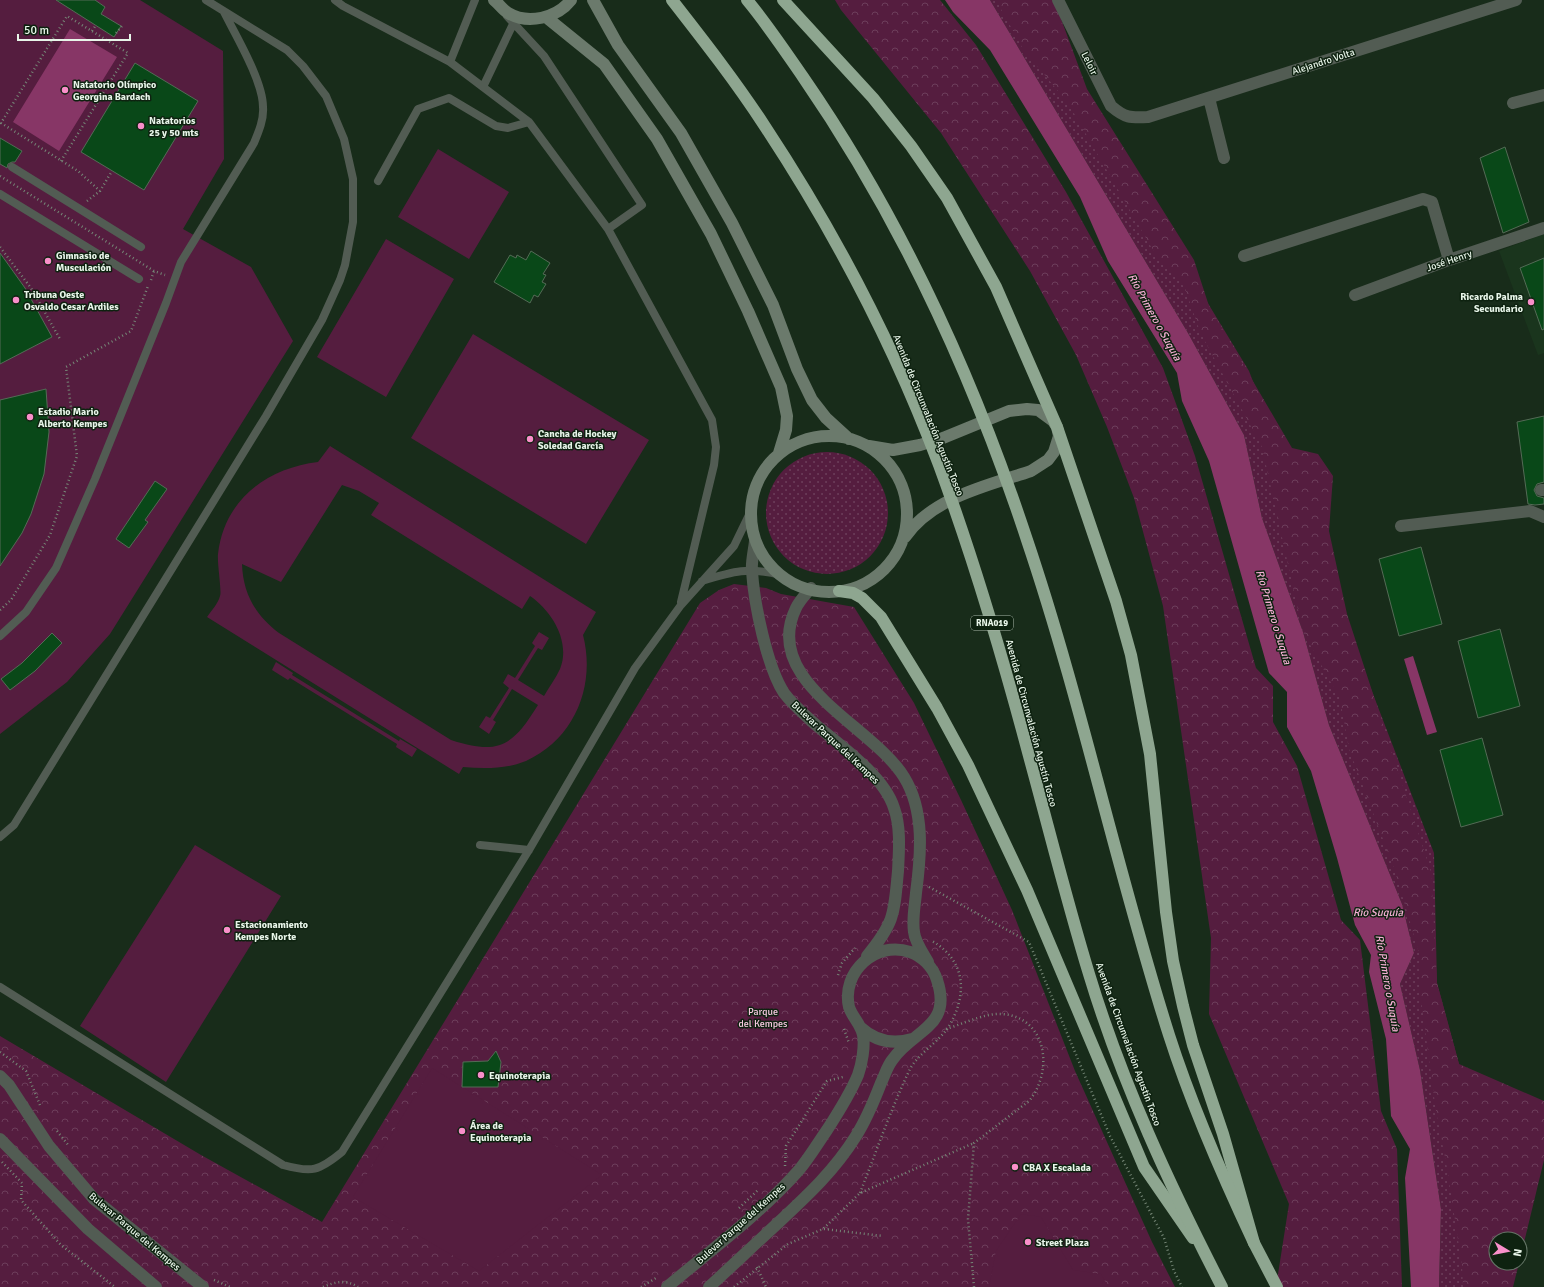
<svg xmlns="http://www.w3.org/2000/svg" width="1544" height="1287" font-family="Signika,sans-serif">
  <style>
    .built { fill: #1a351d }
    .grass { fill: url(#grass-dots) }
    .forest { fill: url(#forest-crowns) }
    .garden { fill: #551d3f; fill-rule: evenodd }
    .water { fill: #873666 }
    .building { fill: #094818; stroke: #546b56 }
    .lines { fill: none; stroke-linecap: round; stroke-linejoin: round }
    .path { stroke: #768777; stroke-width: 2.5; stroke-dasharray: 1 3; stroke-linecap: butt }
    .lane { stroke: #525c53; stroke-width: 8 }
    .street { stroke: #525c53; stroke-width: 12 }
    .secondary { stroke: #6b7a6c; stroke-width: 12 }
    .highway { stroke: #8ea690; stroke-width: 12 }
    .highway-bridge { stroke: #8ea690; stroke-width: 12 }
    .poi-dot { fill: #f98fca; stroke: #0e2210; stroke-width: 1.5 }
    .labels { text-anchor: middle; stroke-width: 3; stroke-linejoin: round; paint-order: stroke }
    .shield { fill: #0e2210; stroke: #a7b6a8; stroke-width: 1 }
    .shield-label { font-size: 9px; font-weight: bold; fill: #e8f5e9 }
    .street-label { font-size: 10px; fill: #e8f5e9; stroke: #0e2210 }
    .poi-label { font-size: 10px; font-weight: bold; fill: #e8f5e9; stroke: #0e2210; text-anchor: start }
    .park-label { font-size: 10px; fill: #f8c9e1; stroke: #0e2210 }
    .water-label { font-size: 11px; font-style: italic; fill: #f5b0d4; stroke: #0e2210 }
  </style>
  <defs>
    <pattern id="grass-dots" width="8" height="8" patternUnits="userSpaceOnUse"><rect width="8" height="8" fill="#551d3f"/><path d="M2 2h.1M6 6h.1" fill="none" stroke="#6d3e5b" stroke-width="1.8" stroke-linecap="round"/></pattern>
    <pattern id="forest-crowns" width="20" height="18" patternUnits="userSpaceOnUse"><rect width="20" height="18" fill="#551d3f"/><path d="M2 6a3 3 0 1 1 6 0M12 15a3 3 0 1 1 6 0" fill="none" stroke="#6d3e5b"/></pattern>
  </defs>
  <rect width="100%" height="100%" fill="#182c1a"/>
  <!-- built -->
  <path class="built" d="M1544 234V353L1538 355 1499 251Z"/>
  <!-- grass -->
  <path class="grass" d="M990 0H1024L1249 371 1434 853 1437 983 1459 1064 1496 1239V1287H1439L1441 1209 1420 1070 1400 984 1414 953 1402 904 1329 725 1303 632 1262 518 1244 435 1188 333Z
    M766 513a61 61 0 1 1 122 0a61 61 0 1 1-122 0Z"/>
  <!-- forest -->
  <path class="forest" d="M835 0H940L976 45 1066 192 1163 368 1195 456 1256 668 1273 686V722L1297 766 1341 920 1360 940 1381 1111 1397 1149 1402 1287H1276L1289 1204 1209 1014 1211 938 1163 606 1134 498 1107 427 1076 355 1030 271 941 133 841 10Z
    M996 0H1054L1087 89 1194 260 1209 306 1292 448 1318 454 1333 476 1329 531 1347 614 1431 872 1437 983 1459 1064 1544 1101V1160L1520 1259V1239H1496V1263H1519L1513 1287H1463L1462 1266 1447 1168 1436 1111 1419 985V953L1395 871 1349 749 1340 699 1303 632 1262 447 1200 332 1185 288 1154 252 1068 103 1023 49Z
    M734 584 766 588 781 594 854 607 914 703 961 800 1012 910 1075 1071 1152 1242 1175 1287H0V1036L201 1155 322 1222 700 603 719 590Z"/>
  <!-- garden -->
  <path class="garden" d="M0 0H140L223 51 224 159 183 229 251 267 293 341 110 634 67 682 0 734Z
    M438 149 509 192 469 259 398 217Z
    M386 239 454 279 386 397 317 357Z
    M473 334 649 440 586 544 411 438Z
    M330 446 596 612 583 635C596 685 575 739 526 761 506 769 485 769 463 767L459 774 207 617C211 611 218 604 220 596 222 592 217 563 218 554 224 500 267 468 318 462ZM342 485 359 491 379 503 371 515 522 609 530 596C552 611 571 642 560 669 556 678 549 687 544 696L518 680 538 648 542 650 549 638 539 632 532 643 535 646 515 678 508 674 503 683 509 688 490 718 486 716 479 727 489 734 496 722 493 720 512 689 538 705C513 745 500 756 451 740L279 633C255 615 243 593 242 564L281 582Z
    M276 662 293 673 292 675 399 741 400 739 417 749 412 757 396 747 397 744 290 678 288 680 272 670Z
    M195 845 281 896 166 1082 80 1026Z
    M432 1068 602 1175 479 1271 353 1197Z
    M1021 1214 1041 1217 1073 1270 1101 1274 1108 1287H989L996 1251Z"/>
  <!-- water -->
  <path class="water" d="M945 0H990L1188 333 1244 435 1262 518 1303 632 1329 725 1402 904 1414 953 1400 984 1420 1070 1441 1209 1439 1287H1411L1405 1178 1410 1149 1391 1116 1386 1039 1369 972 1371 955 1355 925 1337 858 1311 771 1287 727V692L1269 673 1209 461 1182 401 1177 373 1108 261 1080 197 990 50 953 12Z
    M70 29 117 57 59 151 13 122Z
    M1413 656 1437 732 1427 735 1404 659Z"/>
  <!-- building -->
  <path class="building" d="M56 0H95L105 7 101 14 121 26 114 37Z
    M135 63 198 101 144 190 81 152Z
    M0 138 22 151 15 162H12L8 164 7 168 0 164Z
    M1505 147 1529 222 1503 233 1480 158Z
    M531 251 550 263 543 274 546 275 542 282 546 284 538 297 534 295 530 303 494 282 510 255 516 258 517 255 526 260Z
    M0 253 25 288 52 337 0 364Z
    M1544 258V329L1542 330 1520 268Z
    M46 389 49 432 44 474 31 514 22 533 0 566V400Z
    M1544 416V482L1537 484 1534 490 1537 496 1544 498V504L1535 505 1528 504 1517 422Z
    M155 481 167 489 145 520 148 522 129 548 116 539Z
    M1421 547 1442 624 1399 636 1379 559Z
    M1500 629 1520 706 1478 718 1458 641Z
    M52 633 62 643 35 671 10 690 1 679 22 663Z
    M1482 738 1503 815 1461 827 1440 750Z
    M496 1051 501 1062 498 1087H462L463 1062 488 1061Z"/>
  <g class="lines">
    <!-- path -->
    <path class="path" d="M92 31 96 25
      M116 33 122 26
      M61 161 128 53 67 16 1 123 78 171 100 191
      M0 176 154 271 165 275
      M87 201 100 191 112 171
      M0 247 31 288 60 339
      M151 280 154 271
      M0 610 11 600 50 535 77 456 66 367 131 331 148 286
      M929 887 1029 942 1110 1136 1164 1238 1174 1271 1182 1287
      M838 975 842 963 855 948
      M844 1029 849 1043
      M946 1029C963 1024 984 1013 1002 1014 1047 1017 1054 1071 1029 1101L974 1143 968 1219 974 1287
      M0 1052 26 1071 40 1105
      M57 1131 69 1146
      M2 1162 22 1183 21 1200 61 1245 115 1287
      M785 1166 786 1146 827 1081 843 1077
      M860 1193C876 1152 891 1109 910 1069 918 1054 937 1043 947 1029 968 997 967 961 932 941
      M739 1208 759 1189
      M824 1229 883 1236
      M757 1267 766 1287
      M214 1280 230 1287
      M323 1287C335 1282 346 1279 358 1287
      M641 1287 656 1278
      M734 1287 788 1244 823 1229 860 1193 974 1143"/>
    <!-- lane -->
    <path class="lane" d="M335 0 343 6 450 62 529 122 608 229 712 420 716 447 714 465 681 602
      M507 16 544 56 642 205 608 229
      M450 62 475 0
      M483 87 514 22
      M12 167 141 247
      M378 181 418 109 449 98 496 126 508 128 529 122
      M0 194 139 279
      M702 581C734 571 748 567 781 575
      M0 636 26 612 56 568 95 479 166 303 181 262 254 143C259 131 264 119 263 107 263 81 236 36 224 12
      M0 837 14 825 266 416 322 320 340 280 345 265 353 222V179L344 139 326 96 303 66 287 50 206 0
      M480 845 529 850
      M0 987 283 1165C312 1173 319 1171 342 1152L529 850 635 668 681 605 734 546 749 515"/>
    <!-- street -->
    <path class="street" d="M1058 0 1111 106C1125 118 1130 118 1148 117L1516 0
      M1209 98 1224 158
      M1513 103 1544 95
      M1244 256 1423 199 1432 202 1449 260
      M1355 295 1449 260 1544 228
      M1541 490H1544
      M1401 526 1530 511 1544 517
      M755 541C754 551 751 562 752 571 754 603 767 667 784 693 793 705 805 715 816 725 841 746 884 776 894 808 901 827 899 851 898 871 894 914 895 922 867 956
      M811 588C806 594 799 601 796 608 760 682 873 726 904 777 925 811 921 855 916 893 915 905 912 919 914 932 915 942 923 953 928 962
      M860 1027C875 1041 892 1045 912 1039
      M0 1076 9 1085 49 1146 94 1199 203 1287
      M0 1139 88 1229 156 1287
      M667 1287C711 1250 760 1214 799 1170 809 1158 818 1143 827 1130 838 1113 850 1094 858 1075 862 1064 865 1046 863 1035 861 1024 852 1017 849 1007 841 972 876 940 910 952 922 956 933 967 937 980 953 1027 913 1030 893 1059 887 1066 885 1075 881 1083 874 1101 866 1120 856 1136 834 1171 808 1195 778 1223 755 1244 732 1266 709 1287"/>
    <!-- secondary -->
    <path class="secondary" d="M494 0C499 4 503 10 508 13 528 25 557 18 571 0
      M593 0 618 45 681 133 732 223 773 305 797 369 812 400 826 418 849 439
      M546 17 604 64 657 139 711 234 748 311 781 387 787 416 786 430 779 453
      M751 514a78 78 0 1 1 156 0a78 78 0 1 1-156 0Z
      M869 446 893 450 920 445 943 438 1009 411 1027 409 1038 410 1053 421 1057 427 1059 436 1054 452 1048 460 1031 471C987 486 933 497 905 537"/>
    <!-- highway -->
    <path class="highway" d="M783 0 873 98 911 146 947 198 996 287 1057 427 1116 601 1131 655 1150 754 1166 912 1173 961 1183 1006 1193 1045 1223 1134 1254 1243 1277 1287
      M839 591 853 593 862 598 881 617 937 708 968 765 1027 890 1144 1167 1193 1238"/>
    <!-- highway-bridge -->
    <path class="highway-bridge" d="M672 0C704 41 736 82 764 125 834 231 894 345 939 465 974 560 1003 658 1029 756 1049 829 1067 902 1089 974 1122 1083 1170 1186 1222 1287
      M747 0C767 24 785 51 803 77 901 219 973 376 1027 540 1082 703 1117 872 1169 1035 1192 1107 1222 1175 1254 1243"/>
  </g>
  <!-- markers -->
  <g class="poi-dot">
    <circle cx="65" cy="90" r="4"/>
    <circle cx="141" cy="126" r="4"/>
    <circle cx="48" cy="261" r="4"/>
    <circle cx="16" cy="300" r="4"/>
    <circle cx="1531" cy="302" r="4"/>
    <circle cx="30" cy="417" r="4"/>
    <circle cx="530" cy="439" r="4"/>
    <circle cx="227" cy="930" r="4"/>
    <circle cx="481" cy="1075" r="4"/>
    <circle cx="462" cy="1131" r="4"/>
    <circle cx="1015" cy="1167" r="4"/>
    <circle cx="1028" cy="1242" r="4"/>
  </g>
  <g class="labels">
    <!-- shield labels -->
    <rect class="shield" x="971" y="616" width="42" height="14" rx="3"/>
    <g class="shield-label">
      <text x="992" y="626">RNA019</text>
    </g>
    <!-- street labels -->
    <g class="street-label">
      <text transform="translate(1323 61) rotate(-18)" y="4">Alejandro Volta</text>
      <text transform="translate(1090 63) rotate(63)" y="4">Leloir</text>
      <text transform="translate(1449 260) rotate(-19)" y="4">José Henry</text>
      <text transform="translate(929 415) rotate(68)" y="4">Avenida de Circunvalación Agustín Tosco</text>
      <text transform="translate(1032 723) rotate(75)" y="4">Avenida de Circunvalación Agustín Tosco</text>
      <text transform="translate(836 742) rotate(43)" y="4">Bulevar Parque del Kempes</text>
      <text transform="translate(1129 1044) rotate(70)" y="4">Avenida de Circunvalación Agustín Tosco</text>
      <text transform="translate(740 1223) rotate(-42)" y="4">Bulevar Parque del Kempes</text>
      <text transform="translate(135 1231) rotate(40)" y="4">Bulevar Parque del Kempes</text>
    </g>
    <!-- poi labels -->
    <g class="poi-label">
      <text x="73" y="88">Natatorio Olímpico<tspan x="73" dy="12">Georgina Bardach</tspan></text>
      <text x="149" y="124">Natatorios<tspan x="149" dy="12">25 y 50 mts</tspan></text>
      <text x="56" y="259">Gimnasio de<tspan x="56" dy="12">Musculación</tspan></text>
      <text x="24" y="298">Tribuna Oeste<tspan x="24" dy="12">Osvaldo Cesar Ardiles</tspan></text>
      <text x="1523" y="300" text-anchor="end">Ricardo Palma<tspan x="1523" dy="12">Secundario</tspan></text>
      <text x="38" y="415">Estadio Mario<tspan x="38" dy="12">Alberto Kempes</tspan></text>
      <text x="538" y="437">Cancha de Hockey<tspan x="538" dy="12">Soledad García</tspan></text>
      <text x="235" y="928">Estacionamiento<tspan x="235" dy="12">Kempes Norte</tspan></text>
      <text x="489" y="1079">Equinoterapia</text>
      <text x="470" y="1129">Área de<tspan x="470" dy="12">Equinoterapia</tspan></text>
      <text x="1023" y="1171">CBA X Escalada</text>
      <text x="1036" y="1246">Street Plaza</text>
    </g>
    <!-- park labels -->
    <g class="park-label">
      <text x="763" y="1015">Parque<tspan x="763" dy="12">del Kempes</tspan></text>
    </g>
    <!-- water labels -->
    <g class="water-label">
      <text transform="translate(1155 317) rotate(61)" y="4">Río Primero o Suquía</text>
      <text transform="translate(1274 617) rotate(73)" y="4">Río Primero o Suquía</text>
      <text x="1378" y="916">Río Suquía</text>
      <text transform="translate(1388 983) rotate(80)" y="4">Río Primero o Suquía</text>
    </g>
  </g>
  <!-- north arrow -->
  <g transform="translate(1508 1251) rotate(100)"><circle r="19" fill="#0e2210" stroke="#657667"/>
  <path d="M0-3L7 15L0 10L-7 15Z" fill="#f98fca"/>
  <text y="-6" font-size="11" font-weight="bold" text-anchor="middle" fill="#e8f5e9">N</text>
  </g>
  <!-- scale -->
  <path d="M18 34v6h112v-6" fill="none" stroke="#e8f5e9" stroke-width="2"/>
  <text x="24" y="34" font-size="12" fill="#e8f5e9" stroke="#0e2210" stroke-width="3" paint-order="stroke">50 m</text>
</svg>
